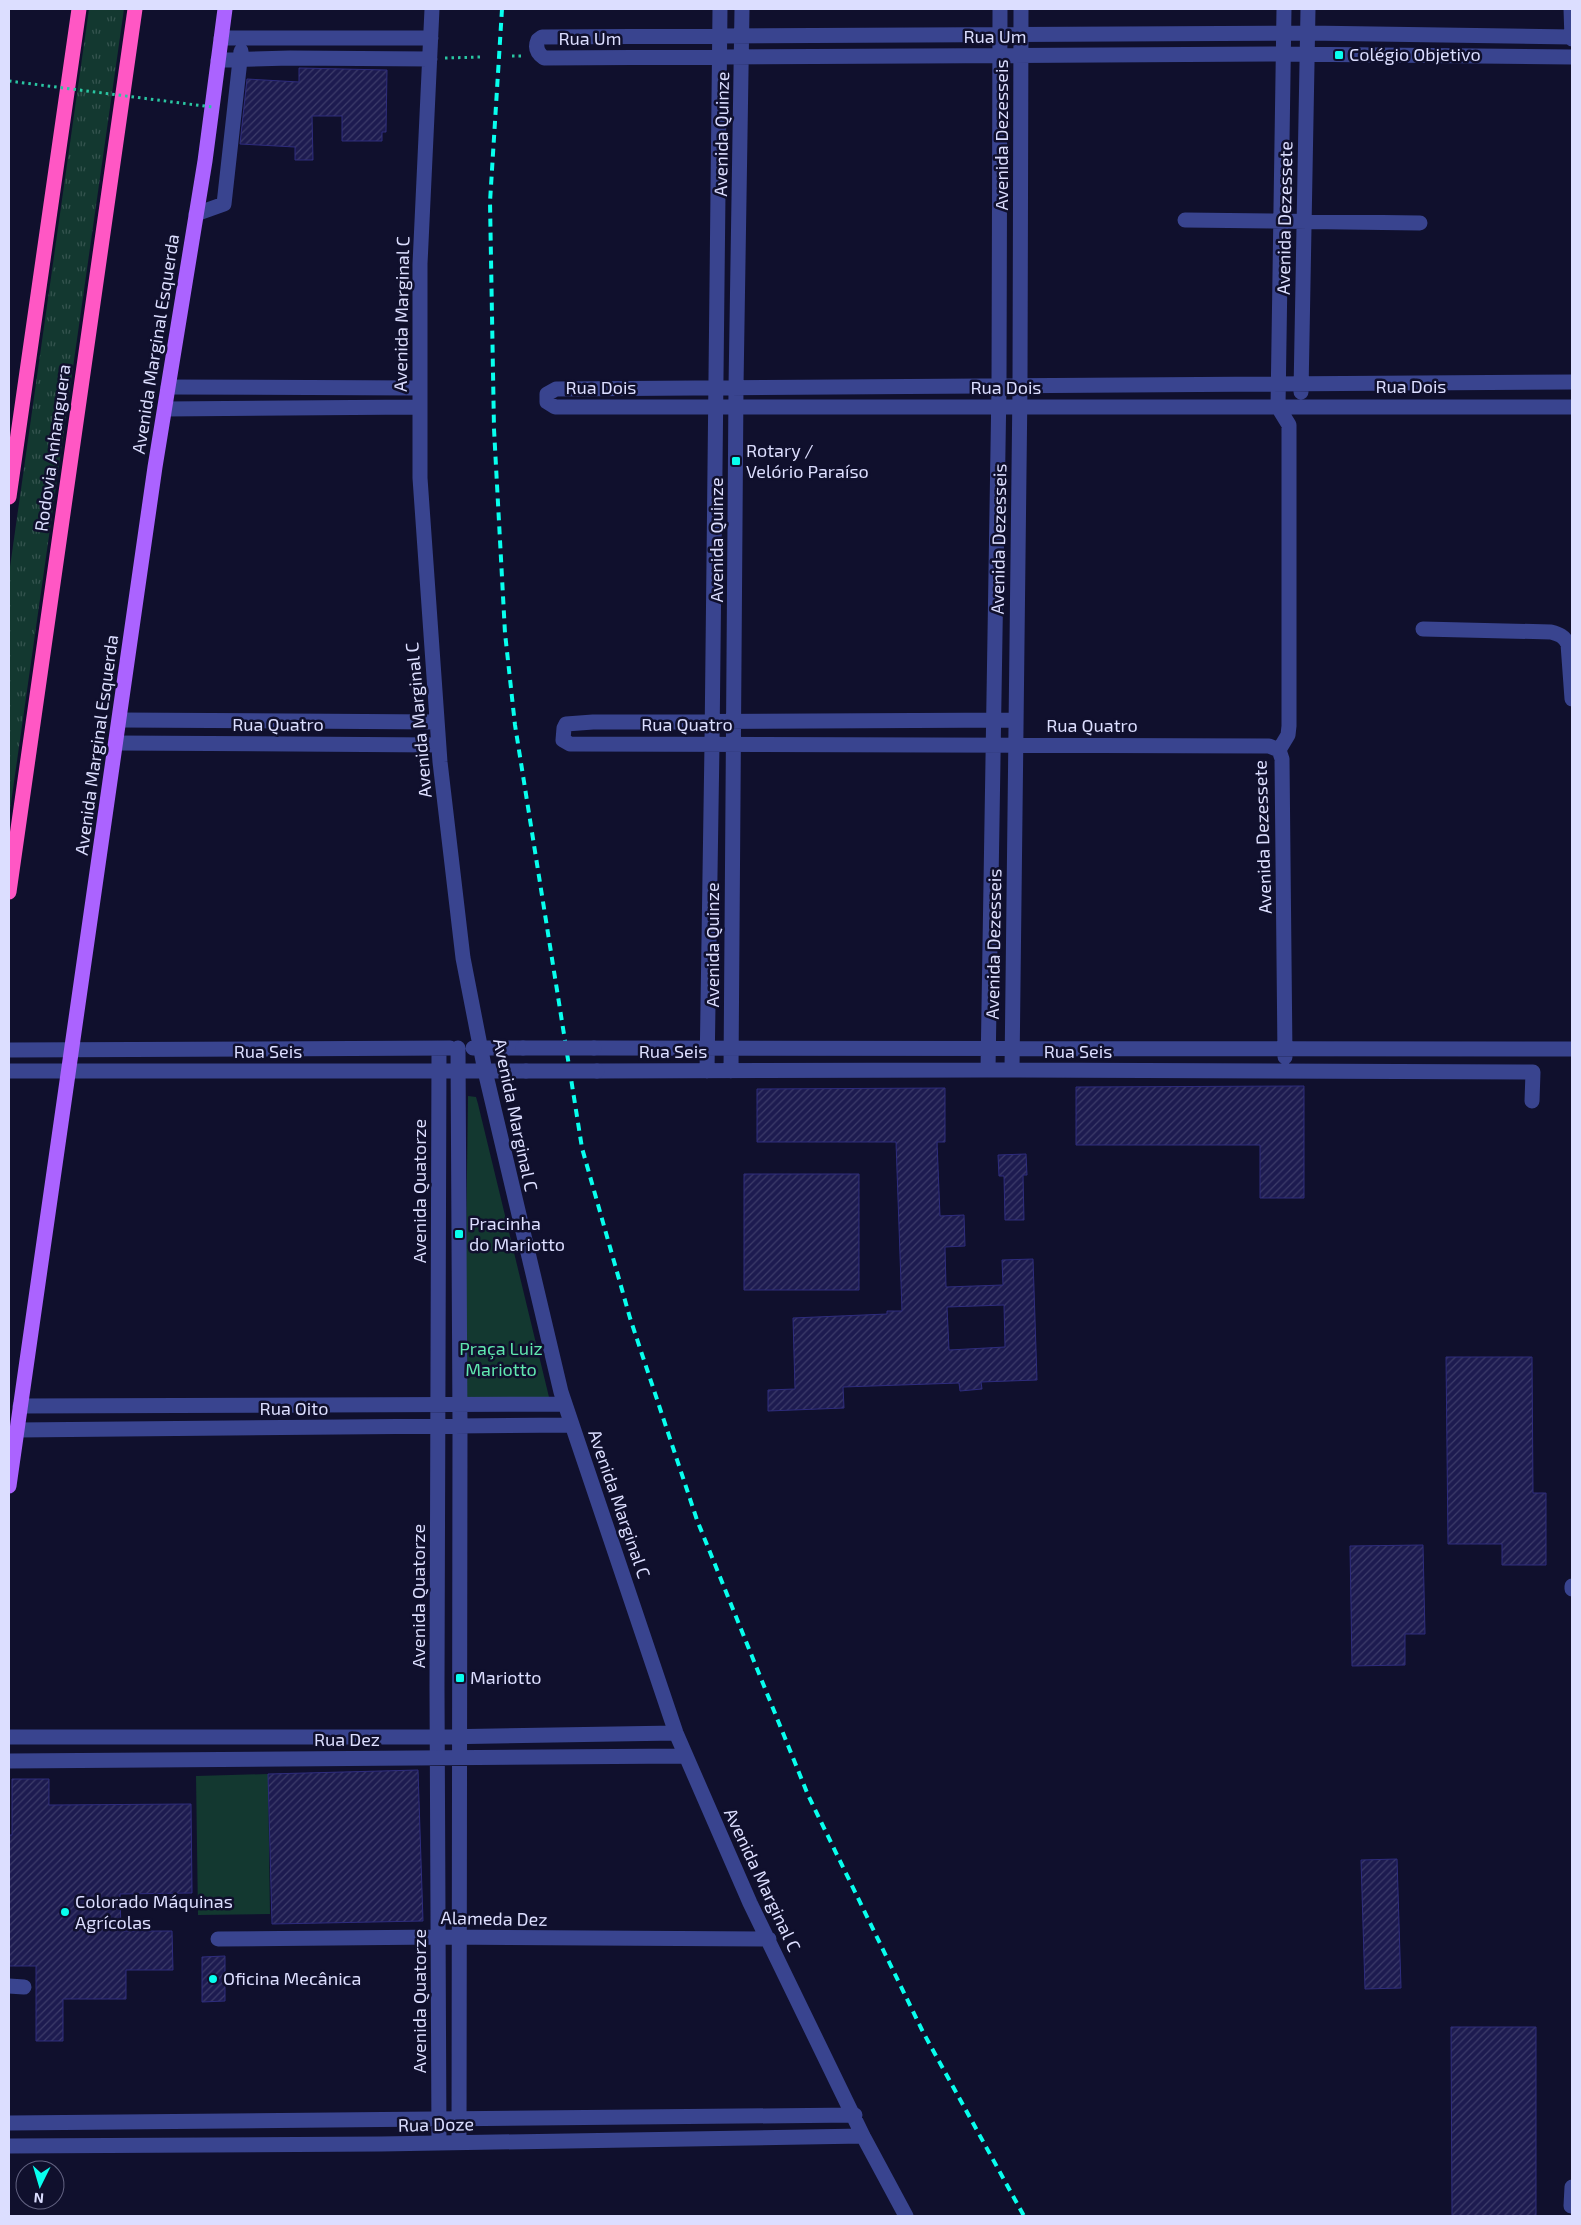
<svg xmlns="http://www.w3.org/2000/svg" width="1581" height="2225" font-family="'Exo 2',sans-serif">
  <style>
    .grass { fill: url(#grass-tufts) }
    .park { fill: #133830 }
    .building { fill: url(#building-hatch); stroke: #2e2c7d; fill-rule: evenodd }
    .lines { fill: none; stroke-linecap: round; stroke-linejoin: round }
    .path { stroke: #2ac6a2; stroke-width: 3; stroke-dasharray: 2.5 4; stroke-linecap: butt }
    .minor { stroke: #39448f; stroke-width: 15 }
    .major { stroke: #ab63ff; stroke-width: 15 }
    .highway { stroke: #ff57c4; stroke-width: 15 }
    .rail { stroke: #08ffee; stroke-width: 4; stroke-dasharray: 8 6; stroke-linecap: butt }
    .path-bridge { stroke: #2ac6a2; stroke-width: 3; stroke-dasharray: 2.5 4; stroke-linecap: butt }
    .minor-bridge { stroke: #39448f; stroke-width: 15 }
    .poi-dot { fill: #08ffee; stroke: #10102d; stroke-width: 2 }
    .labels { text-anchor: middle; stroke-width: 5; stroke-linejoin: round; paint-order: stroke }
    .street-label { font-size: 18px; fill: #dcdeff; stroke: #10102d }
    .poi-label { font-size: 18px; fill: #dcdeff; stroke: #10102d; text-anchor: start }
    .park-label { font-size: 18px; fill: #60e7af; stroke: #10102d }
  </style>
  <defs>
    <pattern id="grass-tufts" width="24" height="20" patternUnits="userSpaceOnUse" patternTransform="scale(1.25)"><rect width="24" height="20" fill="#133830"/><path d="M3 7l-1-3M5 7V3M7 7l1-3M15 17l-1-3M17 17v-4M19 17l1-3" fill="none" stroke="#35544f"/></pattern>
    <pattern id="building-hatch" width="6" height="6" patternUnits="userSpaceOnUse" patternTransform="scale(1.25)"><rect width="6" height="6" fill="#1d1b50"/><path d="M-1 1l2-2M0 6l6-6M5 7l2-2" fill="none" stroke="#3d3c6a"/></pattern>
  </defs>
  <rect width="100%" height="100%" fill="#10102d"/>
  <!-- grass -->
  <path class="grass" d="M89 9H124L9 817V574Z"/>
  <!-- park -->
  <path class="park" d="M468 1096 476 1097 478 1104 549 1397 464 1398Z
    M268 1774 270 1914 198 1915 196 1776Z"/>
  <!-- building -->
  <path class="building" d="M299 68 387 70 386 132H382V141H342V116H312L313 160H295V147L240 144 247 79 299 82Z
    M1304 1086V1198H1260V1145H1076V1087Z
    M945 1088V1142H937L940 1216 964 1215 965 1246 945 1247 946 1287 1003 1285 1002 1260 1033 1259 1037 1380 981 1382 982 1389 960 1391 959 1383 843 1387 844 1408 768 1411V1390L795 1389 793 1318 887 1314V1311H902L896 1142H757V1089ZM1004 1305 1005 1347 949 1350 947 1307Z
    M1026 1154 1027 1175H1023L1024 1220H1005L1004 1176H999L998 1155Z
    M744 1174H859V1290H744Z
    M1446 1357H1532L1533 1493H1546V1565H1502V1544H1448Z
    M1423 1545 1425 1634H1405V1665L1352 1666 1350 1546Z
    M418 1770 423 1921 272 1924 268 1774Z
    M12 1779H49V1805L191 1804 192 1893 120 1894 121 1931H172L173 1970H126V1999H63V2041H36V1966H9V1835H12Z
    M1397 1859 1401 1988 1365 1989 1361 1860Z
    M225 1956V2001L202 2002V1957Z
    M1451 2027H1536V2216H1452Z"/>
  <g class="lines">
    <!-- path -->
    <path class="path" d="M512 56H522
      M445 58 482 57"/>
    <!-- minor -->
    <path class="minor" d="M432 9 420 264V478L440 762 463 958 485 1071 561 1392 676 1733 750 1903 863 2136 906 2216
      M1571 9 1572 39
      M1572 37 1308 33 542 37 538 40C535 47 537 53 544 58L1283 54 1572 57
      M221 38H431
      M218 60 290 58 430 59
      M196 214 224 204 241 51
      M1185 220 1420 223
      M1572 382 556 389 547 394V402L555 407H1572
      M168 387 419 388
      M1301 392 1308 9
      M165 409 419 407
      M1423 629 1551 632C1559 634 1564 636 1568 644L1572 699
      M120 720 437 722
      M1016 720 593 722 566 724 564 728 563 740 570 744 1269 746 1279 750
      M116 743 438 745
      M1279 750 1288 735 1289 726V425L1278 407 1284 9
      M1279 750 1282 759 1285 1057
      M458 1048 460 1426 459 2143
      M473 1048H523
      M594 1048 1572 1049
      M9 1050 450 1048
      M988 1070 999 386 1000 9
      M1012 1070 1020 386 1021 9
      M9 1071H526
      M597 1071 988 1070 1533 1072 1532 1101
      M707 1071 712 744 720 9
      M731 1071 736 387 742 9
      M20 1406 565 1404
      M17 1430 572 1425
      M1572 1586V1589
      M9 1737H438L676 1733
      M9 1761 685 1756
      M218 1939 439 1937 769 1939
      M9 1986 24 1987
      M9 2123 855 2115
      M439 2143 437 1687 439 1049
      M9 2146 381 2144 863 2136
      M1571 2206 1572 2187"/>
    <!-- major -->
    <path class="major" d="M9 1486 155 467 205 161 225 9"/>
    <!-- highway -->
    <path class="highway" d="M9 497 79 9
      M9 892 135 9"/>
    <!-- rail -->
    <path class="rail" d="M502 9 490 202 494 429 505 633 515 725 582 1148 630 1318 697 1520 808 1795 923 2032 1024 2216"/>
    <!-- path-bridge -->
    <path class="path-bridge" d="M9 81 212 107"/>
    <!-- minor-bridge -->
    <path class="minor-bridge" d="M523 1048H594
      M526 1071H597"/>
  </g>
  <!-- markers -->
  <g class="poi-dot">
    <rect x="1334" y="50" width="10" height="10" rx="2.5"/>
    <rect x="731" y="456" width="10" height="10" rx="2.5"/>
    <rect x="454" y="1229" width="10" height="10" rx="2.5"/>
    <rect x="455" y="1673" width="10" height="10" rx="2.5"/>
    <circle cx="65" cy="1912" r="5"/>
    <circle cx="213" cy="1979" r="5"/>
  </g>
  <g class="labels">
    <!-- street labels -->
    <g class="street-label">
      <text x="995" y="43">Rua Um</text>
      <text x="590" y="45">Rua Um</text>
      <text transform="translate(722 134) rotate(-89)" y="6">Avenida Quinze</text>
      <text transform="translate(1002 135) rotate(-90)" y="6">Avenida Dezesseis</text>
      <text transform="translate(1285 218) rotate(-89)" y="6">Avenida Dezessete</text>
      <text transform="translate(402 314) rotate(-89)" y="6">Avenida Marginal C</text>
      <text transform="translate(156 344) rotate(-81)" y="6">Avenida Marginal Esquerda</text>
      <text x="1411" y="393">Rua Dois</text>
      <text x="601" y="394">Rua Dois</text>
      <text x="1006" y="394">Rua Dois</text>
      <text transform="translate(53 448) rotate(-82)" y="6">Rodovia Anhanguera</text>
      <text transform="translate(999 539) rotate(-89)" y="6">Avenida Dezesseis</text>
      <text transform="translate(717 540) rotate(-90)" y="6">Avenida Quinze</text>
      <text transform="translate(419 720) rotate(-95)" y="6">Avenida Marginal C</text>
      <text x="278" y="731">Rua Quatro</text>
      <text x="687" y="731">Rua Quatro</text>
      <text x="1092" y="732">Rua Quatro</text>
      <text transform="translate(97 745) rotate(-82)" y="6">Avenida Marginal Esquerda</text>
      <text transform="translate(1263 837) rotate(-92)" y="6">Avenida Dezessete</text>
      <text transform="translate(994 944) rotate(-89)" y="6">Avenida Dezesseis</text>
      <text transform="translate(713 945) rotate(-90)" y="6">Avenida Quinze</text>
      <text x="268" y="1058">Rua Seis</text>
      <text x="673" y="1058">Rua Seis</text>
      <text x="1078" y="1058">Rua Seis</text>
      <text transform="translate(515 1115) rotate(78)" y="6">Avenida Marginal C</text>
      <text transform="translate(420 1191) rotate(-90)" y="6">Avenida Quatorze</text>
      <text x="294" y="1415">Rua Oito</text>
      <text transform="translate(619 1504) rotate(71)" y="6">Avenida Marginal C</text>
      <text transform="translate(419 1596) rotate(-90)" y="6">Avenida Quatorze</text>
      <text x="347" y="1746">Rua Dez</text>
      <text transform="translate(762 1880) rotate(65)" y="6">Avenida Marginal C</text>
      <text transform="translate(494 1919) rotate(1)" y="6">Alameda Dez</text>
      <text transform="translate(420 2001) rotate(-90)" y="6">Avenida Quatorze</text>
      <text transform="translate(436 2125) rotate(-1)" y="6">Rua Doze</text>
    </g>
    <!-- poi labels -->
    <g class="poi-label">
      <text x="1349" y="61">Colégio Objetivo</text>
      <text x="746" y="457">Rotary /<tspan x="746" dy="21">Velório Paraíso</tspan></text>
      <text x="469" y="1230">Pracinha<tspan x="469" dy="21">do Mariotto</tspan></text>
      <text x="470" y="1684">Mariotto</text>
      <text x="75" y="1908">Colorado Máquinas<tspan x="75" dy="21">Agrícolas</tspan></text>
      <text x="223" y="1985">Oficina Mecânica</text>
    </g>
    <!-- park labels -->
    <g class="park-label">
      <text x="501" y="1355">Praça Luiz<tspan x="501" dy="21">Mariotto</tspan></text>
    </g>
  </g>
  <!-- border -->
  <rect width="1581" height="2225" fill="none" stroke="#dcdeff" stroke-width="20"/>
  <!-- north arrow -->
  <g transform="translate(40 2185) rotate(185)"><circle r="24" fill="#10102d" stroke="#626281"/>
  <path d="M0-4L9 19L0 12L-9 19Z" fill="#08ffee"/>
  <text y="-8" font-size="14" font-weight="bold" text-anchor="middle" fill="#dcdeff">N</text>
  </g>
</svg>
